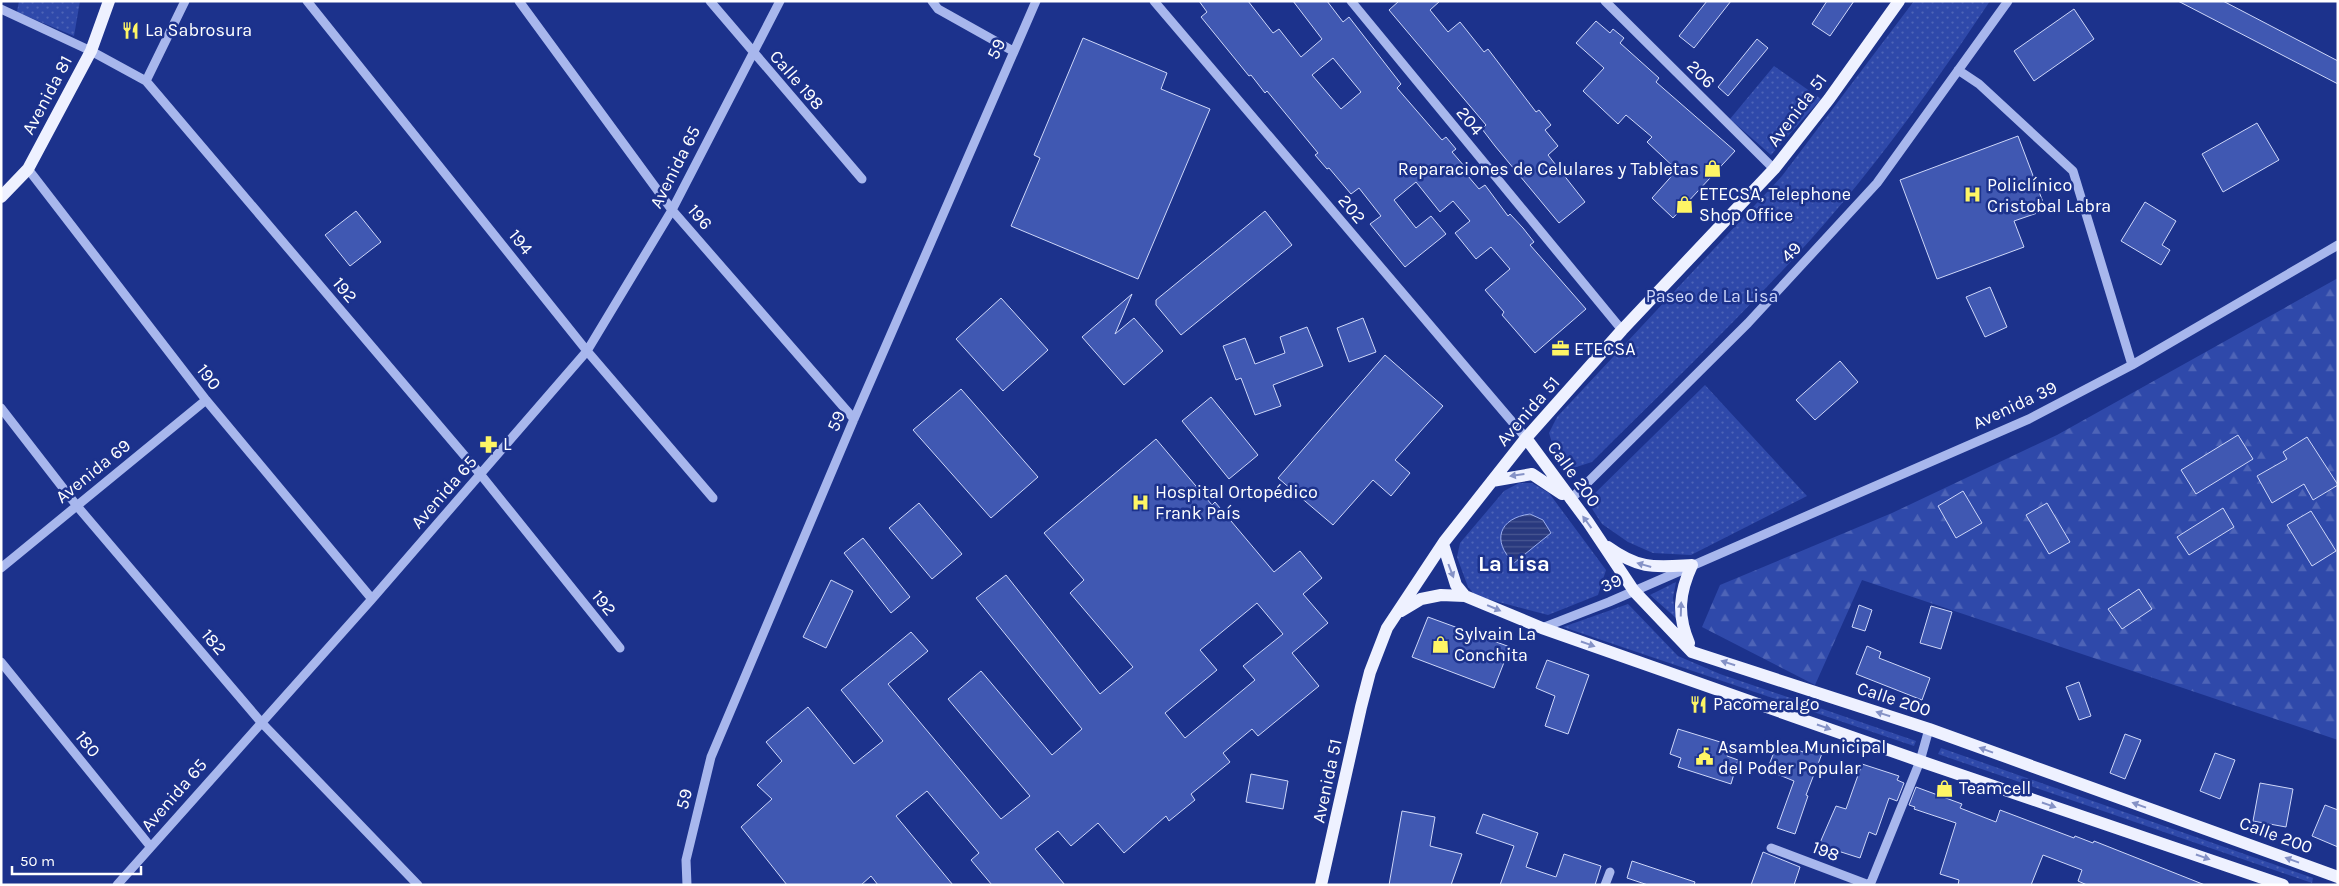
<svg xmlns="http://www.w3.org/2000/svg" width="2339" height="886" font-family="Karla,sans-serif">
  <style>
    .grass { fill: url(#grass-dots) }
    .forest { fill: url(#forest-firs) }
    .water { fill: url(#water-rules); stroke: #9baeef }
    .building { fill: #4058b2; stroke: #ced7f9; fill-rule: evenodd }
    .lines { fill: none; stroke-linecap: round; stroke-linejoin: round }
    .minor { stroke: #a8b7ed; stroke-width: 9 }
    .major { stroke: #eef1ff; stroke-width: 12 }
    .oneway { fill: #8592c6 }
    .labels { text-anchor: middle; stroke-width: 5; stroke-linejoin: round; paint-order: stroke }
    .poi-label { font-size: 18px; fill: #fff; stroke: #1c328c; text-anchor: start }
    .street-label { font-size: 18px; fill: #fff; stroke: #1c328c }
    .park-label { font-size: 18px; fill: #ced7f9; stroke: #1c328c }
    .district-label { font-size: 22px; font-weight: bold; fill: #fff; stroke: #1c328c }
  </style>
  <defs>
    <pattern id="grass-dots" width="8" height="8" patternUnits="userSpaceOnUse" patternTransform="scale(1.25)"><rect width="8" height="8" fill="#2f49aa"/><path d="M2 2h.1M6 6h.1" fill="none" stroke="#4e64b7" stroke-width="1.8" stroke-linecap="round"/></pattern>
    <pattern id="forest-firs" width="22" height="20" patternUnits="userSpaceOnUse" patternTransform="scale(1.25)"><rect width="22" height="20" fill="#2f49aa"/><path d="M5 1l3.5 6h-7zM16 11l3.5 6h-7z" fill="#4e64b7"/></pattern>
    <pattern id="water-rules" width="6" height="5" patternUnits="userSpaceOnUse" patternTransform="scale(1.25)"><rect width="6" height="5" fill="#29397e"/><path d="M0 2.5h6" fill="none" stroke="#495791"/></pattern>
  </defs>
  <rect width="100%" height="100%" fill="#1c328c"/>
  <!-- grass -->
  <path class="grass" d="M19 1H80L74 36 17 12Z
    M1914 1H1990C1948 64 1904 127 1857 185 1778 283 1681 373 1592 462L1573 468 1557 459 1549 433 1557 417 1782 176Z
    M1774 66 1821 99 1771 155 1730 119Z
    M1705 385 1807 496 1691 555 1653 553 1628 542 1602 524 1587 501Z
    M1519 483H1532L1549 493 1606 570 1598 595 1548 615 1476 596 1468 587 1457 557 1460 543 1504 491Z
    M1676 582 1673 598 1676 618 1650 595Z
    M1628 604 1678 656 1720 674 1916 741 1914 746 1563 627Z
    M1941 748 2313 878 2312 883 1938 754Z"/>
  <!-- forest -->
  <path class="forest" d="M2338 278V740L1862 580 1815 685 1702 627 1720 585 1892 513 2057 435Z"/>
  <!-- water -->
  <path class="water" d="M1530 514 1543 520 1551 533 1514 563C1491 541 1499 518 1530 514Z"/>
  <!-- building -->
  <path class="building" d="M1199 1H1248L1273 33 1279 29 1301 57 1322 39 1293 1H1327L1343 22 1349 17 1401 84 1397 88 1442 140 1446 137 1456 149 1452 152 1465 167 1462 169 1479 189 1485 185 1508 216 1510 214 1523 228 1534 242 1530 245 1586 309 1535 353 1502 315 1504 312 1485 290 1510 269 1491 247 1476 259 1455 233 1470 221 1453 201 1440 212 1416 182 1394 200 1416 228 1431 216 1446 234 1405 267 1370 224 1381 216 1359 188 1351 194 1329 168 1327 169 1315 155 1318 153 1267 91 1265 93 1251 75 1249 76 1201 17 1207 12ZM1333 58 1361 92 1341 109 1312 75Z
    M1399 1H1440L1430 10 1448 32 1460 22 1484 52 1488 49 1536 112 1539 110 1551 125 1545 130 1558 146 1548 155 1585 202 1559 223 1495 146 1482 129 1486 125 1389 10Z
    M1707 1H1731L1694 48 1679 36Z
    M1827 1H1854L1830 36 1812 24Z
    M2178 1H2223L2338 61V84Z
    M2074 9 2094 39 2034 81 2014 51Z
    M1596 21 1610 33 1613 29 1624 38 1620 43 1659 78 1656 82 1735 151 1673 218 1652 198 1677 170 1647 142 1652 137 1626 115 1618 124 1583 91 1604 68 1576 43Z
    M1083 38 1167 73 1161 89 1210 109 1138 279 1011 226 1040 158 1034 155Z
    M1757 39 1768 48 1728 96 1718 87Z
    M2257 123 2279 160 2223 192 2202 154Z
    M2018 136 2046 210 2014 221 2024 247 1937 279 1900 180Z
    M2145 202 2176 221 2162 245 2170 250 2161 265 2121 241Z
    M356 211 381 242 350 266 325 235Z
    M1265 211 1292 245 1181 335 1156 305V300Z
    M1990 287 2007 327 1985 337 1966 297Z
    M1132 294 1115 334 1134 318 1163 351 1124 385 1082 337Z
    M1001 298 1048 350 1003 391 956 339Z
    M1363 318 1376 352 1349 362 1337 328Z
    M1307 327 1323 366 1273 385 1281 406 1255 415 1241 378 1236 380 1223 346 1245 338 1255 364 1285 353 1280 337Z
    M1385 355 1443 406 1395 460 1410 473 1391 496 1373 480 1333 525 1278 478Z
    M1840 361 1858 382 1815 420 1796 400Z
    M961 389 1038 477 991 518 913 430Z
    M1211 397 1258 455 1229 479 1182 421Z
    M2238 435 2253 459 2196 494 2181 470Z
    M2307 437 2338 485 2313 500 2304 484 2272 503 2257 476 2287 459 2283 452Z
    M1156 439 1212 505 1215 502 1274 572 1300 551 1322 578 1303 594 1328 623 1292 653 1319 686 1258 736 1252 729 1223 753 1230 762 1191 794 1195 800 1169 821 1166 816 1124 853 1098 823 1071 846 1058 831 1035 849 1065 885H992L971 860 979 853 927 791 896 816 953 885H878L871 876 861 885H787L741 827 772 799 757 785 782 761 766 742 808 707 854 764 883 741 841 690 911 632 928 651 888 684 1001 819 1030 796 948 699 981 671 1052 755 1082 729 976 598 1006 575 1100 694 1133 667 1070 593 1084 580 1044 533ZM1257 603 1283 634 1243 666 1255 680 1185 738 1165 713 1217 670 1200 650Z
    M1963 491 1982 523 1956 538 1938 506Z
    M919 503 962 554 932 579 889 528Z
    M2047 503 2070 542 2049 554 2026 515Z
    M2223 508 2234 527 2189 555 2177 537Z
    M2311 511 2336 551 2312 566 2287 525Z
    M863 538 910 597 891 613 844 553Z
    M831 580 853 591 826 648 803 637Z
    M2139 589 2152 609 2122 629 2108 609Z
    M1859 605 1872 610 1865 631 1852 627Z
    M1931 606 1952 612 1941 649 1920 643Z
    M1428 617 1510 647 1494 688 1412 657Z
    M1867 646 1881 652 1879 658 1930 678 1922 700 1856 674Z
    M1547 660 1589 675 1568 734 1545 726 1555 696 1536 688Z
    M2079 682 2091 716 2079 720 2066 687Z
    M1678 729 1730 745 1727 756 1738 760 1731 784 1678 767 1681 758 1670 754Z
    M2125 734 2141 740 2125 779 2110 773Z
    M1778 742 1803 752 1806 745 1823 751 1806 795 1808 796 1795 834 1777 828 1794 781 1767 770Z
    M2215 753 2235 760 2220 799 2200 791Z
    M1862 764 1899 776 1897 780 1904 783 1897 801 1889 798 1876 835 1869 832 1860 858 1819 845 1836 806 1846 809Z
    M1251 774 1288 781 1283 809 1246 802Z
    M2260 783 2293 789 2286 827 2253 821Z
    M1916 787 1962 804 1960 808 1996 822 2000 810 2074 838 2075 836 2093 843 2094 841 2205 885H2087L2078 881 2082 870 2043 855 2031 885H1958L1959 880 1940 874 1956 823 1914 809 1915 807 1909 805Z
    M2325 805 2338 810V847L2312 836Z
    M1402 811 1435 817 1430 846 1462 854 1451 885H1389Z
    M1483 814 1538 833 1526 867 1556 877 1564 854 1601 866 1595 885H1500L1514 846 1476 833Z
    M1763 852 1800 867 1794 885H1751Z
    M1632 861 1695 882 1694 885H1648L1627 878Z"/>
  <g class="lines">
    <!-- minor -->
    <path class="minor" d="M307 1 587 351 713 498
      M519 1 672 210 854 419
      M710 1 862 179
      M932 1 938 9 1013 51
      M1154 1 1526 438
      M1351 1 1622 330
      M1605 1 1774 169
      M1 9 91 51 146 81 481 475 620 648
      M1958 70 1979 84 2073 171 2132 365
      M146 81 185 1
      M28 169 206 400 372 599
      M1 408 77 506 260 721 418 885
      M1570 500 1748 323 1877 183 2008 1
      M1 568 206 400
      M1542 628 1609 602 2029 419 2132 365 2338 245
      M1 662 150 846
      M1771 848 1869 885
      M117 885 372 599 587 351 672 210 780 1
      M687 885 686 860 711 757 854 419 1036 1
      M1605 885 1610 872
      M1870 885 1920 761 1929 729"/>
    <!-- major -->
    <path class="major" d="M1 197 28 169 91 51 109 1
      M1526 438 1588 522 1634 591 1692 652 1929 729 2338 877
      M1492 481 1532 474 1562 494
      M1443 544 1456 585 1465 596
      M1608 547C1640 570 1655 567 1692 565 1679 593 1677 615 1689 643
      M1401 611 1421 599 1441 595 1465 596 1542 628 1920 761 2283 885
      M1321 885 1361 707 1370 672 1387 628 1444 542 1526 438 1622 330 1774 169 1829 99 1899 1"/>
  </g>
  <!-- one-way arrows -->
  <defs><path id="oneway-solid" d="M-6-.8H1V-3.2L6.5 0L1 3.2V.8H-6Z" transform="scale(1.25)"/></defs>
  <g class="oneway">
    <use href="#oneway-solid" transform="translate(1517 475) rotate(172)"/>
    <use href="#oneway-solid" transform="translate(1587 522) rotate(-126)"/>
    <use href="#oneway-solid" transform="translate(1644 565) rotate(-164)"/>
    <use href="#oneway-solid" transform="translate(1451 571) rotate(69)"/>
    <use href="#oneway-solid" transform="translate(1494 608) rotate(23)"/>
    <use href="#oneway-solid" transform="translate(1681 609) rotate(-88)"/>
    <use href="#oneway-solid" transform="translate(1588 644) rotate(19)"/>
    <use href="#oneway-solid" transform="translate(1728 663) rotate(-162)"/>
    <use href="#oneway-solid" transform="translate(1883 714) rotate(-162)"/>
    <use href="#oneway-solid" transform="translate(1824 727) rotate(19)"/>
    <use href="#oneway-solid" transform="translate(1986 750) rotate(-160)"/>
    <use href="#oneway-solid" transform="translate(2049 805) rotate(19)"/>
    <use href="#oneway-solid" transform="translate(2139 805) rotate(-160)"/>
    <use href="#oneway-solid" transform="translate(2203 857) rotate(19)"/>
    <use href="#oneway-solid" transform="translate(2292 860) rotate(-160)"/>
  </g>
  <!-- icons -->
  <defs>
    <symbol id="restaurant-bare" viewBox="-9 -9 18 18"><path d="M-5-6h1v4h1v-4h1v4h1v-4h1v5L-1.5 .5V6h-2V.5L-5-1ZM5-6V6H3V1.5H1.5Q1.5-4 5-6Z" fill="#fef565" stroke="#1c328c" stroke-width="2.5" paint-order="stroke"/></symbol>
    <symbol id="shop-bare" viewBox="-9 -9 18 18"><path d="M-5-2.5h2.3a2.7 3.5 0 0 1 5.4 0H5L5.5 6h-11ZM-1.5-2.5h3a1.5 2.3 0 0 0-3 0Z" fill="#fef565" stroke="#1c328c" stroke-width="2.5" paint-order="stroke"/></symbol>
    <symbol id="hospital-bare" viewBox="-9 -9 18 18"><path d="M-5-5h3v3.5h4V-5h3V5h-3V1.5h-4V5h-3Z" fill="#fef565" stroke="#1c328c" stroke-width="2.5" paint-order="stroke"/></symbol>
    <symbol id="office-bare" viewBox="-9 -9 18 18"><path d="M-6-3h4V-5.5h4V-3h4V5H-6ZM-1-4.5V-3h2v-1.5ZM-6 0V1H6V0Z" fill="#fef565" stroke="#1c328c" stroke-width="2.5" paint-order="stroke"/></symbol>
    <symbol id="pharmacy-bare" viewBox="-9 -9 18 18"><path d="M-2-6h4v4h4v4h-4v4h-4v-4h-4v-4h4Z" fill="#fef565" stroke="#1c328c" stroke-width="2.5" paint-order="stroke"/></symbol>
    <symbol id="civic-bare" viewBox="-9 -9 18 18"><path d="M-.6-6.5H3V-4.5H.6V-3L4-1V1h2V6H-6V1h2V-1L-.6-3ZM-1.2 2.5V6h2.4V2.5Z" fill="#fef565" stroke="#1c328c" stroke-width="2.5" paint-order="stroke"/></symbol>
  </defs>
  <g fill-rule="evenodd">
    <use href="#restaurant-bare" x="118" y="18" width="25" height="25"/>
    <use href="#shop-bare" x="1700" y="156" width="25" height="25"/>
    <use href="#hospital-bare" x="1960" y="182" width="25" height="25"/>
    <use href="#shop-bare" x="1672" y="192" width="25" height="25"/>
    <use href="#office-bare" x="1548" y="336" width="25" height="25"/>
    <use href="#pharmacy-bare" x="476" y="432" width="25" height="25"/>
    <use href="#hospital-bare" x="1128" y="490" width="25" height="25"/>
    <use href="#shop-bare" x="1428" y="632" width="25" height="25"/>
    <use href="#restaurant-bare" x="1686" y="692" width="25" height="25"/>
    <use href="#civic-bare" x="1692" y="744" width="25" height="25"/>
    <use href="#shop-bare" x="1932" y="776" width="25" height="25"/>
  </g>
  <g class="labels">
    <!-- poi labels -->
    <g class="poi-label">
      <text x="145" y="36">La Sabrosura</text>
      <text x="1699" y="175" text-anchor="end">Reparaciones de Celulares y Tabletas</text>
      <text x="1987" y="191">Policlínico<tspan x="1987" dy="21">Cristobal Labra</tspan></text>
      <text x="1699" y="200">ETECSA, Telephone<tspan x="1699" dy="21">Shop Office</tspan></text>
      <text x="1574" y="355">ETECSA</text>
      <text x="503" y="450">L</text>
      <text x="1155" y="498">Hospital Ortopédico<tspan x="1155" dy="21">Frank País</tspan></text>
      <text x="1454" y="640">Sylvain La<tspan x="1454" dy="21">Conchita</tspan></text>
      <text x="1713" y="710">Pacomeralgo</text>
      <text x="1718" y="753">Asamblea Municipal<tspan x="1718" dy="21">del Poder Popular</tspan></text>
      <text x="1959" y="794">Teamcell</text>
    </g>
    <!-- street labels -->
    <g class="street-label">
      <text transform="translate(996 49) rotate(-66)" y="6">59</text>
      <text transform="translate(1701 74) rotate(45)" y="6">206</text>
      <text transform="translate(797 80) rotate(49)" y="6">Calle 198</text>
      <text transform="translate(47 95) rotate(-62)" y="6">Avenida 81</text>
      <text transform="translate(1797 110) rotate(-53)" y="6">Avenida 51</text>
      <text transform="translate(1470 121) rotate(51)" y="6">204</text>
      <text transform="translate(675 167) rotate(-63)" y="6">Avenida 65</text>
      <text transform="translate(1352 209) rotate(50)" y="6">202</text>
      <text transform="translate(700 217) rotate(49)" y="6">196</text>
      <text transform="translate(521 242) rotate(51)" y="6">194</text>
      <text transform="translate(1791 252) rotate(-47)" y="6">49</text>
      <text transform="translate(345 290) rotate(50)" y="6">192</text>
      <text transform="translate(209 377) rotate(52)" y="6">190</text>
      <text transform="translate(2015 405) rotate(-25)" y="6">Avenida 39</text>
      <text transform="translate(1528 411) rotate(-49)" y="6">Avenida 51</text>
      <text transform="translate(836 421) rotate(-67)" y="6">59</text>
      <text transform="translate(93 471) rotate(-39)" y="6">Avenida 69</text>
      <text transform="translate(1574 474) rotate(54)" y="6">Calle 200</text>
      <text transform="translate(444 492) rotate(-49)" y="6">Avenida 65</text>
      <text transform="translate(1611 583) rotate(-23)" y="6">39</text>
      <text transform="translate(604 603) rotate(51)" y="6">192</text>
      <text transform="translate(214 642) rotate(49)" y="6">182</text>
      <text transform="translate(1894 699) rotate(18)" y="6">Calle 200</text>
      <text transform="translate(88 744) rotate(51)" y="6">180</text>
      <text transform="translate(1327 781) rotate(-78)" y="6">Avenida 51</text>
      <text transform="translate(174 795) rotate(-49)" y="6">Avenida 65</text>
      <text transform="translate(684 799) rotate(-76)" y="6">59</text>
      <text transform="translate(2276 835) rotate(20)" y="6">Calle 200</text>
      <text transform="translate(1826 851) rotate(21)" y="6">198</text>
    </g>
    <!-- park labels -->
    <g class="park-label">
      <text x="1712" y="302">Paseo de La Lisa</text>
    </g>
    <!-- district labels -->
    <g class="district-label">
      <text x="1514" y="571">La Lisa</text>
    </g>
  </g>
  <!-- border -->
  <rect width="2339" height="886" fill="none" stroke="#ffffff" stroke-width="5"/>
  <!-- scale -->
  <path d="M12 866v8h129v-8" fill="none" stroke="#ffffff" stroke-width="2.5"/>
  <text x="20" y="866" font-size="15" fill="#ffffff" stroke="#1c328c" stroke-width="4" paint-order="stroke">50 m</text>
</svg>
